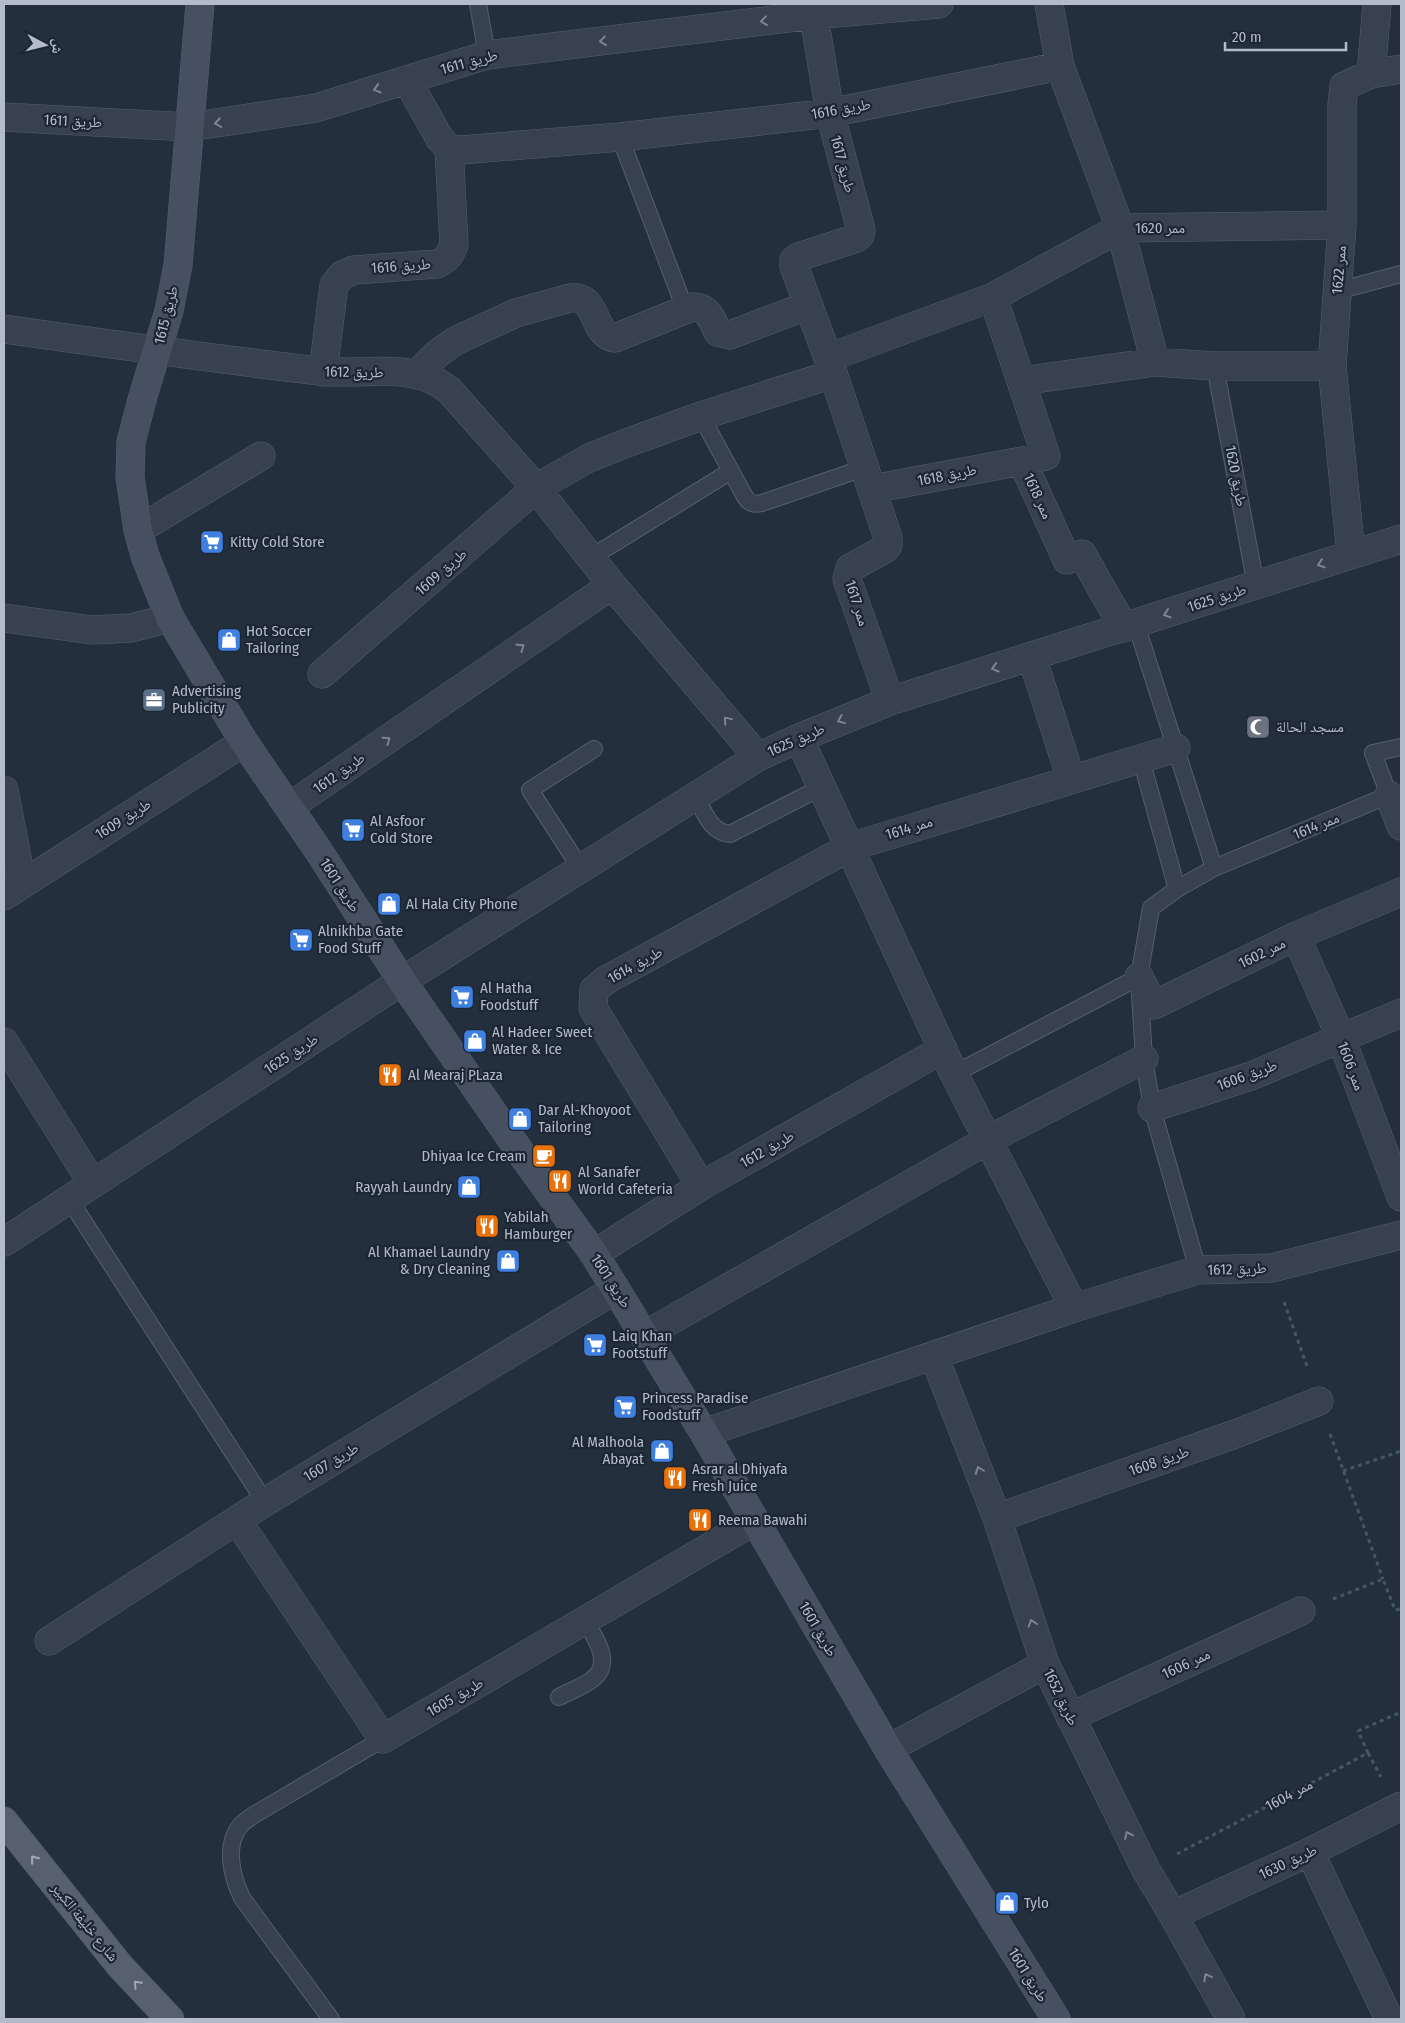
<svg xmlns="http://www.w3.org/2000/svg" width="1405" height="2023" font-family="'Fira Sans Condensed','Noto Naskh Arabic',sans-serif">
  <style>
    .lines { fill: none; stroke-linecap: round; stroke-linejoin: round }
    .lane-casing { stroke: #565f6c; stroke-width: 18 }
    .street-casing { stroke: #565f6c; stroke-width: 29 }
    .secondary-casing { stroke: #565f6c; stroke-width: 29 }
    .primary-casing { stroke: #414a57; stroke-width: 29 }
    .path { stroke: #44595c; stroke-width: 3; stroke-dasharray: 4 4; stroke-linecap: butt }
    .lane { stroke: #38414e; stroke-width: 16 }
    .street { stroke: #38414e; stroke-width: 28 }
    .secondary { stroke: #465061; stroke-width: 28 }
    .primary { stroke: #56606e; stroke-width: 28 }
    .oneway { stroke: #7c8592 }
    .oneway2 { stroke: #a1aab7 }
    .labels { text-anchor: middle; stroke-width: 4.5; stroke-linejoin: round; paint-order: stroke }
    .street-label { font-size: 15px; fill: #b4bcc9; stroke: #1d2633 }
    .poi-label { font-size: 15px; fill: #b4bcc9; stroke: #1d2633; text-anchor: start }
  </style>
  <rect width="100%" height="100%" fill="#242f3e"/>
  <g class="lines">
    <defs>
      <path id="lane" d="M478 4 487 55
        M620 137 685 309
        M1337 291 1401 274
        M1215 366 1256 586
        M701 416 744 495C748 503 754 505 762 503L864 468
        M590 558 731 471
        M1136 624 1214 868
        M1141 759 1177 889
        M696 797C705 813 710 832 730 834L822 787
        M581 869 530 790 594 749
        M954 1074 1139 977
        M69 1199 265 1502
        M1198 1270 1152 1108 1144 1059 1139 977 1151 908 1177 889 1214 868 1389 795 1373 753 1401 747
        M559 1697C570 1691 585 1686 594 1678 613 1662 594 1636 585 1621
        M331 2019 242 1898C232 1877 224 1846 240 1826 243 1822 248 1819 252 1816L383 1739"/>
      <path id="street" d="M812 4 830 113 861 230 860 235 857 238 798 257 794 260V266L828 358 888 538V545L885 549 850 568 847 579 890 701
        M1049 4 1060 66 1120 228 1155 362
        M1371 74 1401 69
        M407 80 440 139 449 148 461 150 620 137 830 113 1060 66
        M4 117 189 127 316 108 487 55 813 15 939 4
        M993 297 1046 456 1022 461 1067 560 1082 554 1124 628
        M4 329C109 344 214 359 320 371 350 375 389 367 418 375 430 377 439 383 449 390L536 488 612 585 758 757
        M828 358 993 297 1120 228 1342 225
        M323 372 334 285 342 275 354 270 437 264C447 260 451 254 454 244L449 148
        M417 374 437 354 455 341 516 313 570 298C599 294 591 335 615 338L692 307C708 306 712 320 718 332L730 335 809 305
        M1021 381 1155 362 1215 366H1332
        M872 489 1022 461
        M138 530 261 456
        M1351 554 1332 366 1342 225V105L1344 86 1371 74 1377 4
        M4 618 92 630 131 628 170 618
        M1032 657 1071 779
        M322 674 536 488 589 458 624 444 701 416 833 374
        M799 738 954 1074 1074 1308
        M4 790 22 884
        M1389 795 1401 826
        M289 807 612 585
        M4 896 244 742
        M1296 936 1341 1038 1401 1197
        M1139 977 1154 1005 1296 936 1401 892
        M4 1042 93 1184
        M1152 1108 1251 1076 1401 1013
        M701 1186 593 1008 594 990 606 980 850 847 1176 748
        M4 1242 402 981 758 757 799 738 890 701 1401 539
        M594 1254 701 1186 943 1049
        M645 1335 988 1140 1144 1059
        M934 1356 997 1518 1045 1664 1146 1870 1173 1915 1231 2019
        M704 1433 1074 1308 1198 1270 1272 1268 1401 1235
        M997 1518 1238 1433 1319 1401
        M237 1520 383 1739 754 1521
        M49 1641 265 1502 616 1289
        M1070 1717 1301 1611
        M888 1749 1045 1664
        M1310 1852 1389 2019
        M1173 1915 1310 1852 1401 1806"/>
      <path id="secondary" d="M200 4 178 265 169 311 143 396 131 442 130 477 138 530 145 556 170 618 244 742 318 850 402 981 523 1156 594 1254 704 1433 888 1749 1056 2019"/>
      <path id="primary" d="M4 1821 120 1966 170 2019"/>
    </defs>
    <!-- lane casing -->
    <use href="#lane" class="lane-casing"/>
    <!-- street casing -->
    <use href="#street" class="street-casing"/>
    <!-- secondary casing -->
    <use href="#secondary" class="secondary-casing"/>
    <!-- primary casing -->
    <use href="#primary" class="primary-casing"/>
    <!-- path -->
    <path class="path" d="M1284 1302 1308 1369
      M1330 1434 1383 1579
      M1343 1471 1401 1451
      M1333 1599 1383 1579 1395 1610 1401 1609
      M1368 1753 1381 1777
      M1177 1854 1368 1753 1358 1731 1401 1712"/>
    <!-- lane -->
    <use href="#lane" class="lane"/>
    <!-- street -->
    <use href="#street" class="street"/>
    <!-- secondary -->
    <use href="#secondary" class="secondary"/>
    <!-- primary -->
    <use href="#primary" class="primary"/>
  </g>
  <!-- one-way arrows -->
  <defs><path id="oneway-chevron" d="M-2-3.5L2.5 0L-2 3.5" fill="none" stroke-width="1.6" stroke-linecap="round" stroke-linejoin="round" transform="scale(1.25)"/></defs>
  <g class="oneway">
    <use href="#oneway-chevron" transform="translate(764 21) rotate(173)"/>
    <use href="#oneway-chevron" transform="translate(603 41) rotate(173)"/>
    <use href="#oneway-chevron" transform="translate(377 89) rotate(163)"/>
    <use href="#oneway-chevron" transform="translate(218 123) rotate(171)"/>
    <use href="#oneway-chevron" transform="translate(1321 564) rotate(162)"/>
    <use href="#oneway-chevron" transform="translate(1167 614) rotate(162)"/>
    <use href="#oneway-chevron" transform="translate(521 647) rotate(-35)"/>
    <use href="#oneway-chevron" transform="translate(995 668) rotate(163)"/>
    <use href="#oneway-chevron" transform="translate(727 720) rotate(-130)"/>
    <use href="#oneway-chevron" transform="translate(841 720) rotate(158)"/>
    <use href="#oneway-chevron" transform="translate(387 740) rotate(-35)"/>
    <use href="#oneway-chevron" transform="translate(979 1470) rotate(-111)"/>
    <use href="#oneway-chevron" transform="translate(1032 1623) rotate(-108)"/>
    <use href="#oneway-chevron" transform="translate(1128 1835) rotate(-116)"/>
    <use href="#oneway-chevron" transform="translate(1207 1977) rotate(-119)"/>
  </g>
  <g class="oneway2">
    <use href="#oneway-chevron" transform="translate(34 1859) rotate(-129)"/>
    <use href="#oneway-chevron" transform="translate(137 1984) rotate(-133)"/>
  </g>
  <!-- icons -->
  <defs>
    <symbol id="supermarket-square" viewBox="-11 -11 22 22"><rect x="-9" y="-9" width="18" height="18" rx="4" fill="#3f7fe0" stroke="#1d2633"/><path d="M-6-5.5h2.5l.6 2H6L4.5 2H-2.5L-4.4-4H-6ZM-1.5 3.2a1.3 1.3 0 1 0 .1 0ZM3 3.2a1.3 1.3 0 1 0 .1 0Z" fill="#fff"/></symbol>
    <symbol id="shop-square" viewBox="-11 -11 22 22"><rect x="-9" y="-9" width="18" height="18" rx="4" fill="#3f7fe0" stroke="#1d2633"/><path d="M-5-2.5h2.3a2.7 3.5 0 0 1 5.4 0H5L5.5 6h-11ZM-1.5-2.5h3a1.5 2.3 0 0 0-3 0Z" fill="#fff"/></symbol>
    <symbol id="office-square" viewBox="-11 -11 22 22"><rect x="-9" y="-9" width="18" height="18" rx="4" fill="#5c6f8a" stroke="#1d2633"/><path d="M-6-3h4V-5.5h4V-3h4V5H-6ZM-1-4.5V-3h2v-1.5ZM-6 0V1H6V0Z" fill="#fff"/></symbol>
    <symbol id="mosque-square" viewBox="-11 -11 22 22"><rect x="-9" y="-9" width="18" height="18" rx="4" fill="#6b7280" stroke="#1d2633"/><path d="M3.5-4.9A6 6 0 1 0 3.5 4.9A5 5 0 1 1 3.5-4.9Z" fill="#fff"/></symbol>
    <symbol id="restaurant-square" viewBox="-11 -11 22 22"><rect x="-9" y="-9" width="18" height="18" rx="4" fill="#e8710a" stroke="#1d2633"/><path d="M-5-6h1v4h1v-4h1v4h1v-4h1v5L-1.5 .5V6h-2V.5L-5-1ZM5-6V6H3V1.5H1.5Q1.5-4 5-6Z" fill="#fff"/></symbol>
    <symbol id="cafe-square" viewBox="-11 -11 22 22"><rect x="-9" y="-9" width="18" height="18" rx="4" fill="#e8710a" stroke="#1d2633"/><path d="M-5.5-4.5H6V0H3Q3 3.5 0 3.5H-2.5Q-5.5 3.5-5.5 0ZM3-3.2v2h1.7v-2ZM-6 4.5H4V6H-6Z" fill="#fff"/></symbol>
  </defs>
  <g fill-rule="evenodd">
    <use href="#supermarket-square" x="198" y="528" width="28" height="28"/>
    <use href="#shop-square" x="215" y="626" width="28" height="28"/>
    <use href="#office-square" x="140" y="686" width="28" height="28"/>
    <use href="#mosque-square" x="1244" y="713" width="28" height="28"/>
    <use href="#supermarket-square" x="339" y="816" width="28" height="28"/>
    <use href="#shop-square" x="375" y="890" width="28" height="28"/>
    <use href="#supermarket-square" x="287" y="926" width="28" height="28"/>
    <use href="#supermarket-square" x="448" y="983" width="28" height="28"/>
    <use href="#shop-square" x="461" y="1027" width="28" height="28"/>
    <use href="#restaurant-square" x="376" y="1061" width="28" height="28"/>
    <use href="#shop-square" x="506" y="1105" width="28" height="28"/>
    <use href="#cafe-square" x="530" y="1142" width="28" height="28"/>
    <use href="#restaurant-square" x="546" y="1167" width="28" height="28"/>
    <use href="#shop-square" x="455" y="1173" width="28" height="28"/>
    <use href="#restaurant-square" x="473" y="1212" width="28" height="28"/>
    <use href="#shop-square" x="494" y="1247" width="28" height="28"/>
    <use href="#supermarket-square" x="581" y="1331" width="28" height="28"/>
    <use href="#supermarket-square" x="611" y="1393" width="28" height="28"/>
    <use href="#shop-square" x="648" y="1437" width="28" height="28"/>
    <use href="#restaurant-square" x="661" y="1464" width="28" height="28"/>
    <use href="#restaurant-square" x="686" y="1506" width="28" height="28"/>
    <use href="#shop-square" x="993" y="1889" width="28" height="28"/>
  </g>
  <g class="labels">
    <!-- street labels -->
    <g class="street-label">
      <text transform="translate(469 62) rotate(-15)" y="5">طريق 1611</text>
      <text transform="translate(841 109) rotate(-10)" y="5">طريق 1616</text>
      <text transform="translate(73 121) rotate(3)" y="5">طريق 1611</text>
      <text transform="translate(843 164) rotate(75)" y="5">طريق 1617</text>
      <text x="1160" y="233">ممر 1620</text>
      <text transform="translate(401 266) rotate(-4)" y="5">طريق 1616</text>
      <text transform="translate(1339 270) rotate(-85)" y="5">ممر 1622</text>
      <text transform="translate(166 315) rotate(-76)" y="5">طريق 1615</text>
      <text transform="translate(354 372) rotate(1)" y="5">طريق 1612</text>
      <text transform="translate(947 475) rotate(-11)" y="5">طريق 1618</text>
      <text transform="translate(1236 476) rotate(79)" y="5">طريق 1620</text>
      <text transform="translate(1038 496) rotate(65)" y="5">ممر 1618</text>
      <text transform="translate(441 572) rotate(-41)" y="5">طريق 1609</text>
      <text transform="translate(1217 598) rotate(-18)" y="5">طريق 1625</text>
      <text transform="translate(857 603) rotate(72)" y="5">ممر 1617</text>
      <text transform="translate(796 740) rotate(-24)" y="5">طريق 1625</text>
      <text transform="translate(339 773) rotate(-35)" y="5">طريق 1612</text>
      <text transform="translate(123 819) rotate(-32)" y="5">طريق 1609</text>
      <text transform="translate(1316 826) rotate(-22)" y="5">ممر 1614</text>
      <text transform="translate(909 828) rotate(-17)" y="5">ممر 1614</text>
      <text transform="translate(340 885) rotate(57)" y="5">طريق 1601</text>
      <text transform="translate(1262 953) rotate(-26)" y="5">ممر 1602</text>
      <text transform="translate(635 965) rotate(-29)" y="5">طريق 1614</text>
      <text transform="translate(291 1054) rotate(-33)" y="5">طريق 1625</text>
      <text transform="translate(1351 1066) rotate(69)" y="5">ممر 1606</text>
      <text transform="translate(1247 1075) rotate(-20)" y="5">طريق 1606</text>
      <text transform="translate(767 1149) rotate(-30)" y="5">طريق 1612</text>
      <text transform="translate(1237 1269) rotate(-2)" y="5">طريق 1612</text>
      <text transform="translate(611 1281) rotate(57)" y="5">طريق 1601</text>
      <text transform="translate(1159 1461) rotate(-19)" y="5">طريق 1608</text>
      <text transform="translate(331 1462) rotate(-31)" y="5">طريق 1607</text>
      <text transform="translate(818 1629) rotate(60)" y="5">طريق 1601</text>
      <text transform="translate(1186 1664) rotate(-25)" y="5">ممر 1606</text>
      <text transform="translate(455 1697) rotate(-30)" y="5">طريق 1605</text>
      <text transform="translate(1061 1697) rotate(64)" y="5">طريق 1652</text>
      <text transform="translate(1289 1795) rotate(-28)" y="5">ممر 1604</text>
      <text transform="translate(1288 1862) rotate(-25)" y="5">طريق 1630</text>
      <text transform="translate(85 1922) rotate(51)" y="5">شارع خليفة الكبير</text>
      <text transform="translate(1028 1975) rotate(58)" y="5">طريق 1601</text>
    </g>
    <!-- poi labels -->
    <g class="poi-label">
      <text x="230" y="547">Kitty Cold Store</text>
      <text x="246" y="636">Hot Soccer<tspan x="246" dy="17">Tailoring</tspan></text>
      <text x="172" y="696">Advertising<tspan x="172" dy="17">Publicity</tspan></text>
      <text x="1276" y="732">مسجد الحالة</text>
      <text x="370" y="826">Al Asfoor<tspan x="370" dy="17">Cold Store</tspan></text>
      <text x="406" y="909">Al Hala City Phone</text>
      <text x="318" y="936">Alnikhba Gate<tspan x="318" dy="17">Food Stuff</tspan></text>
      <text x="480" y="993">Al Hatha<tspan x="480" dy="17">Foodstuff</tspan></text>
      <text x="492" y="1037">Al Hadeer Sweet<tspan x="492" dy="17">Water &amp; Ice</tspan></text>
      <text x="408" y="1080">Al Mearaj PLaza</text>
      <text x="538" y="1115">Dar Al-Khoyoot<tspan x="538" dy="17">Tailoring</tspan></text>
      <text x="526" y="1161" text-anchor="end">Dhiyaa Ice Cream</text>
      <text x="578" y="1177">Al Sanafer<tspan x="578" dy="17">World Cafeteria</tspan></text>
      <text x="452" y="1192" text-anchor="end">Rayyah Laundry</text>
      <text x="504" y="1222">Yabilah<tspan x="504" dy="17">Hamburger</tspan></text>
      <text x="490" y="1257" text-anchor="end">Al Khamael Laundry<tspan x="490" dy="17">&amp; Dry Cleaning</tspan></text>
      <text x="612" y="1341">Laiq Khan<tspan x="612" dy="17">Footstuff</tspan></text>
      <text x="642" y="1403">Princess Paradise<tspan x="642" dy="17">Foodstuff</tspan></text>
      <text x="644" y="1447" text-anchor="end">Al Malhoola<tspan x="644" dy="17">Abayat</tspan></text>
      <text x="692" y="1474">Asrar al Dhiyafa<tspan x="692" dy="17">Fresh Juice</tspan></text>
      <text x="718" y="1525">Reema Bawahi</text>
      <text x="1024" y="1908">Tylo</text>
    </g>
  </g>
  <!-- border -->
  <rect width="1405" height="2023" fill="none" stroke="#b4bcc9" stroke-width="10"/>
  <!-- north arrow -->
  <g transform="translate(45 45) rotate(97)" stroke="#1d2633" stroke-width="4" paint-order="stroke">
  <path d="M0-4L9 19L0 12L-9 19Z" fill="#b4bcc9"/>
  <text y="-8" font-size="14" font-weight="bold" text-anchor="middle" fill="#b4bcc9">ش</text>
  </g>
  <!-- scale -->
  <path d="M1225 42v8h121v-8" fill="none" stroke="#b4bcc9" stroke-width="2.5"/>
  <text x="1232" y="42" font-size="15" fill="#b4bcc9" stroke="#1d2633" stroke-width="4" paint-order="stroke">20 m</text>
</svg>
